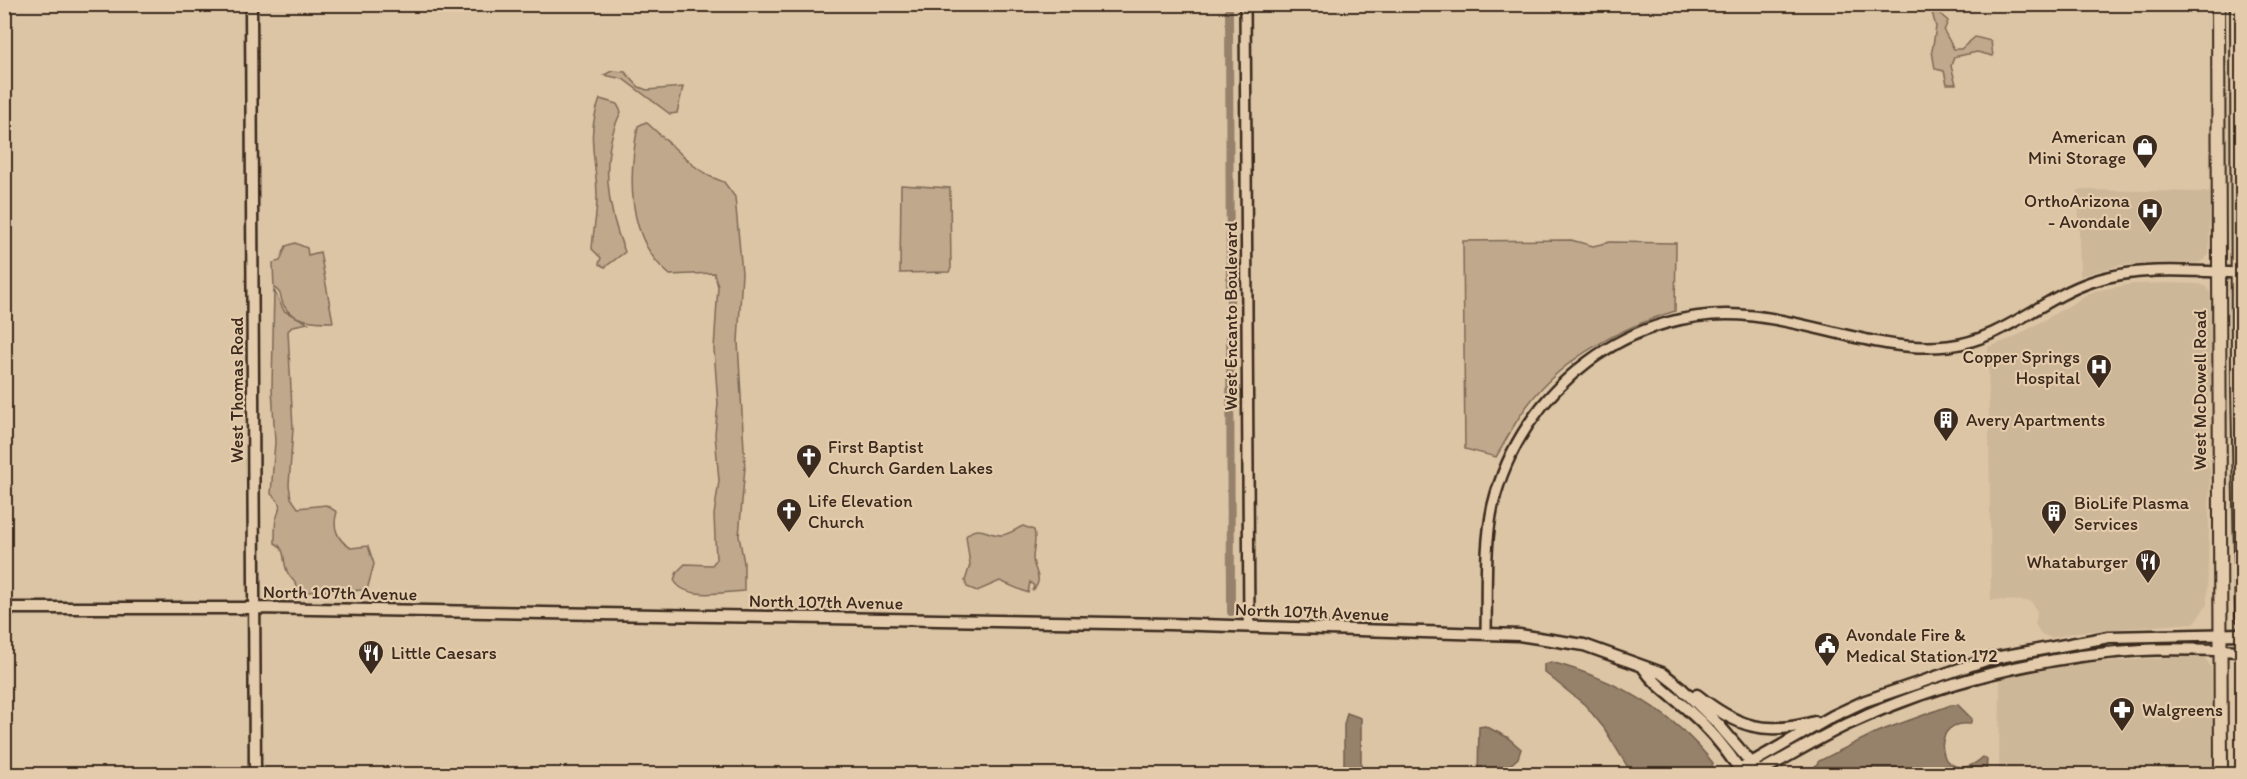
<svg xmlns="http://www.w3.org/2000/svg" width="2247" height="779" font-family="Itim,sans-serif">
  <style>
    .built { fill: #cdb799 }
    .green { fill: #bfa88c; stroke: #7d6955; stroke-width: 1.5 }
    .water { fill: #96816a; stroke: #725e4c; stroke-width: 1.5 }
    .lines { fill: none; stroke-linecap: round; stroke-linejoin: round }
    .canal { stroke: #96816a; stroke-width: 8 }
    .tertiary-casing { stroke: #3b2a1e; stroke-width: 14 }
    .secondary-casing { stroke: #3b2a1e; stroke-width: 15 }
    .primary-casing { stroke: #3b2a1e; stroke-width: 16 }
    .tertiary { stroke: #e3cbab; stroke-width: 9 }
    .secondary { stroke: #e3cbab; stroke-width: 10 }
    .primary { stroke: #e3cbab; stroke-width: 12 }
    .labels { text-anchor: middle; stroke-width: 4.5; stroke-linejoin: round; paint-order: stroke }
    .poi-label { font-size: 18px; fill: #3b2a1e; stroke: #e3cbab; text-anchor: start }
    .street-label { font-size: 18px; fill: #3b2a1e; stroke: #e3cbab }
  </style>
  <rect width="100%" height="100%" fill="#dcc5a5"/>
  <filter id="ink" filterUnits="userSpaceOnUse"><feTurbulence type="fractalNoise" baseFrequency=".0167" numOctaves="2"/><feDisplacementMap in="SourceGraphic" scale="12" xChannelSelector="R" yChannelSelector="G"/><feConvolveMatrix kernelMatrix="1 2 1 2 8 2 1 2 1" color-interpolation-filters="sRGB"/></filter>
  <g filter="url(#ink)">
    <!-- built -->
    <path class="built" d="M2078 190 2210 192 2209 255 2199 263 2120 265 2080 276Z
      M2169 283 2199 284 2207 287 2210 293 2212 375 2207 405 2206 454 2210 472 2207 605 2194 623 2078 632 2051 638 2041 634 2035 624 2037 612 2031 601 1991 600 1988 347 2013 338 2094 291 2131 284Z
      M2195 656 2205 658 2211 667 2213 774H1999L2000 678 2084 663Z"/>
    <!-- green -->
    <path class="green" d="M1936 10 1948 21 1944 31 1954 49H1961L1975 37 1991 41 1993 56 1977 52 1954 57 1951 66 1956 84H1947L1944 71 1935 69 1932 51 1936 27 1932 12Z
      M612 71 625 72 639 87 647 90 683 87 677 113 670 114 623 79 604 75Z
      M600 99 617 104 621 112C599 156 607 209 625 252L605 267 599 264 601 258 592 249C593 232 597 215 597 197 597 158 585 139 600 99Z
      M646 122 693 165 709 176 724 182 735 197 742 273 738 342 745 467 739 536 744 563V591C724 592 685 601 674 580L677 572 685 564 712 565 716 560 714 515 719 481 715 434 718 404 714 349 718 286 714 273 670 275C626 239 628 177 638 126Z
      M901 185 950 188 951 268 949 272 900 273Z
      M1571 240 1593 246 1610 242 1676 243 1675 311C1623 327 1564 357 1530 402 1516 419 1507 439 1496 457L1465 449 1463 241Z
      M295 243 307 248 308 255 320 252 333 322C317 322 291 322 283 304 280 297 282 292 274 288L273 263 280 261 286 246Z
      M274 290 284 311 308 323 293 326 288 331 293 429 289 485 291 498 298 508 326 505 337 512C332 527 337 540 351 548L368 546 374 564 367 590 299 592C298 584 293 581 289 575 281 563 288 550 275 543 275 536 275 523 276 519 281 507 282 503 271 494L275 442 272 388Z
      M1023 526 1034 530C1037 541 1033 548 1033 559 1034 572 1045 580 1032 591L1034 586 1030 582 1028 593 1000 581 977 591 967 587 965 581 970 565 966 536C978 523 987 535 1001 535 1009 535 1016 529 1023 526Z"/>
    <!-- water -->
    <path class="water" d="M1551 662C1615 679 1672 711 1713 763L1711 772 1707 774H1632L1604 728 1585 705 1544 672V664Z
      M1951 705H1958L1972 719 1970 724C1946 721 1937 740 1946 760 1959 772 1971 768 1983 757L1987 760 1986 774H1815L1813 769 1819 761 1877 732Z
      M1347 713 1361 718V774H1344V725Z
      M1485 726 1507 737 1521 749 1518 758 1500 774H1478L1479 727Z"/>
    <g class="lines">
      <!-- canal -->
      <path class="canal" d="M1229 4 1231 612"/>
      <defs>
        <path id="tertiary" d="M1245 4 1249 626
          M1486 633C1487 591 1484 546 1493 505 1521 388 1633 302 1753 316 1819 323 1881 353 1948 346 2002 340 2041 299 2091 282 2136 266 2192 271 2239 273"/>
        <path id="secondary" d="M251 4 255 774
          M4 608H255L1169 624 1519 635 1584 645 1662 673 1680 687 1718 724 1759 772
          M1643 667C1655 685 1671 695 1687 709 1708 727 1727 750 1742 773
          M1697 695C1737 727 1765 736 1815 722
          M1737 774 1739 770 1833 716 1865 701 1989 659 2109 637 2242 634
          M1755 774C1786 758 1816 739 1848 724 1939 682 2041 656 2142 650 2176 648 2209 650 2242 651"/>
        <path id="primary" d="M2218 4 2221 774
          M2237 4 2238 384 2242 617
          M2242 774V772"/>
      </defs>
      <!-- tertiary casing -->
      <use href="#tertiary" class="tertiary-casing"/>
      <!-- secondary casing -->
      <use href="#secondary" class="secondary-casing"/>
      <!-- primary casing -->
      <use href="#primary" class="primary-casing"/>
      <!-- tertiary -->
      <use href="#tertiary" class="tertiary"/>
      <!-- secondary -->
      <use href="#secondary" class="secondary"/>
      <!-- primary -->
      <use href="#primary" class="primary"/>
    </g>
  </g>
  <!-- icons -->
  <defs>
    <symbol id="shop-pin" viewBox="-11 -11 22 30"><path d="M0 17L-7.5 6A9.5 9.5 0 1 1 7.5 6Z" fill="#3b2a1e" stroke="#e3cbab"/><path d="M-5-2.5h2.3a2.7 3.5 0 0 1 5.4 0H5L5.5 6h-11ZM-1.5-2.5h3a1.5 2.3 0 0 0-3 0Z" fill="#fff"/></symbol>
    <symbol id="hospital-pin" viewBox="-11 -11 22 30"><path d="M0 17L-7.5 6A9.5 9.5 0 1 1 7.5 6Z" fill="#3b2a1e" stroke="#e3cbab"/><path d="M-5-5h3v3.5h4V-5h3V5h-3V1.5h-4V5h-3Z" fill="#fff"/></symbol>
    <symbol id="building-pin" viewBox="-11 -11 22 30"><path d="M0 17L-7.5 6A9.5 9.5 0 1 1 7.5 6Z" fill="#3b2a1e" stroke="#e3cbab"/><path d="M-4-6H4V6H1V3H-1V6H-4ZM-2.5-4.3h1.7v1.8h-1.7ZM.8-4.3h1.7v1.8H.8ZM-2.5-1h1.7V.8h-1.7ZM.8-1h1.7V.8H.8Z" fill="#fff"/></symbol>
    <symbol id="church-pin" viewBox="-11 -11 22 30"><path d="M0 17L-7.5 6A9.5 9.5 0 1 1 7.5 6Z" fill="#3b2a1e" stroke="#e3cbab"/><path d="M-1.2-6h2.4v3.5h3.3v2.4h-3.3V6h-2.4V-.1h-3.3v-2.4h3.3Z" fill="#fff"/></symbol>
    <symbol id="restaurant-pin" viewBox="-11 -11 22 30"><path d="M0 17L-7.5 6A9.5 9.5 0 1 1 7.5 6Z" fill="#3b2a1e" stroke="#e3cbab"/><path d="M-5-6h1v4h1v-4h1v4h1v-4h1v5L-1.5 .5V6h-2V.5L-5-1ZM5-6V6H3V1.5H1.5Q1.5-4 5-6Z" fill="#fff"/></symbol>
    <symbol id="civic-pin" viewBox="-11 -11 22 30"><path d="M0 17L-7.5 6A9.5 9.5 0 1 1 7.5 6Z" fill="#3b2a1e" stroke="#e3cbab"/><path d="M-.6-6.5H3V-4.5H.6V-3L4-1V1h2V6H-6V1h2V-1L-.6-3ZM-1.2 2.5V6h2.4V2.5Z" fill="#fff"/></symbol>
    <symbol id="pharmacy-pin" viewBox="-11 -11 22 30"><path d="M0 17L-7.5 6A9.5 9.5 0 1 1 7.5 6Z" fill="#3b2a1e" stroke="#e3cbab"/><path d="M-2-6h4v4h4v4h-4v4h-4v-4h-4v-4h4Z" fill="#fff"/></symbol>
  </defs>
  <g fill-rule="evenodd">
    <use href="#shop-pin" x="2130" y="132" width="30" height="40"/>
    <use href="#hospital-pin" x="2135" y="196" width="30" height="40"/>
    <use href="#hospital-pin" x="2084" y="352" width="30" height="40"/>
    <use href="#building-pin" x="1931" y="405" width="30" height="40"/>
    <use href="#church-pin" x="794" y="442" width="30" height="40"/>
    <use href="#church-pin" x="774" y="496" width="30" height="40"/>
    <use href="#building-pin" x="2039" y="498" width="30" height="40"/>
    <use href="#restaurant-pin" x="2133" y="547" width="30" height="40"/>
    <use href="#civic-pin" x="1812" y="630" width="30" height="40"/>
    <use href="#restaurant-pin" x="356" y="638" width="30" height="40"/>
    <use href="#pharmacy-pin" x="2107" y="695" width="30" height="40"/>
  </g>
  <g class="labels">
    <!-- poi labels -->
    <g class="poi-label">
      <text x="2126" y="143" text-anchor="end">American<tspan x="2126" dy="21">Mini Storage</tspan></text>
      <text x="2130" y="207" text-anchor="end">OrthoArizona<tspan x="2130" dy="21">- Avondale</tspan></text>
      <text x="2080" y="363" text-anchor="end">Copper Springs<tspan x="2080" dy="21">Hospital</tspan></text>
      <text x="1966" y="426">Avery Apartments</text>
      <text x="828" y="453">First Baptist<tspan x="828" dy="21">Church Garden Lakes</tspan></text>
      <text x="808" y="507">Life Elevation<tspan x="808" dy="21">Church</tspan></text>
      <text x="2074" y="509">BioLife Plasma<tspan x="2074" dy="21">Services</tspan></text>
      <text x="2128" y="568" text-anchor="end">Whataburger</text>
      <text x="1846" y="641">Avondale Fire &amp;<tspan x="1846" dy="21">Medical Station 172</tspan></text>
      <text x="391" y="659">Little Caesars</text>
      <text x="2142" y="716">Walgreens</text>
    </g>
    <!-- street labels -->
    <g class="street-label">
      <text transform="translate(1231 316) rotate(-90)" y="6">West Encanto Boulevard</text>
      <text transform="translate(237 390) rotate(-90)" y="6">West Thomas Road</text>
      <text transform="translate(2200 390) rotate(-90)" y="6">West McDowell Road</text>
      <text transform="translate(340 593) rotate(1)" y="6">North 107th Avenue</text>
      <text transform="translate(826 602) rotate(1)" y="6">North 107th Avenue</text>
      <text transform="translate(1312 612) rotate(2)" y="6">North 107th Avenue</text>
    </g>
  </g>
  <!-- margin -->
  <rect width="2247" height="779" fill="none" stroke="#e3cbab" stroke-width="24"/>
  <rect x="12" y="12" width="2223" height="755" fill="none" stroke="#3b2a1e" stroke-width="2" filter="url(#ink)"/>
</svg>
